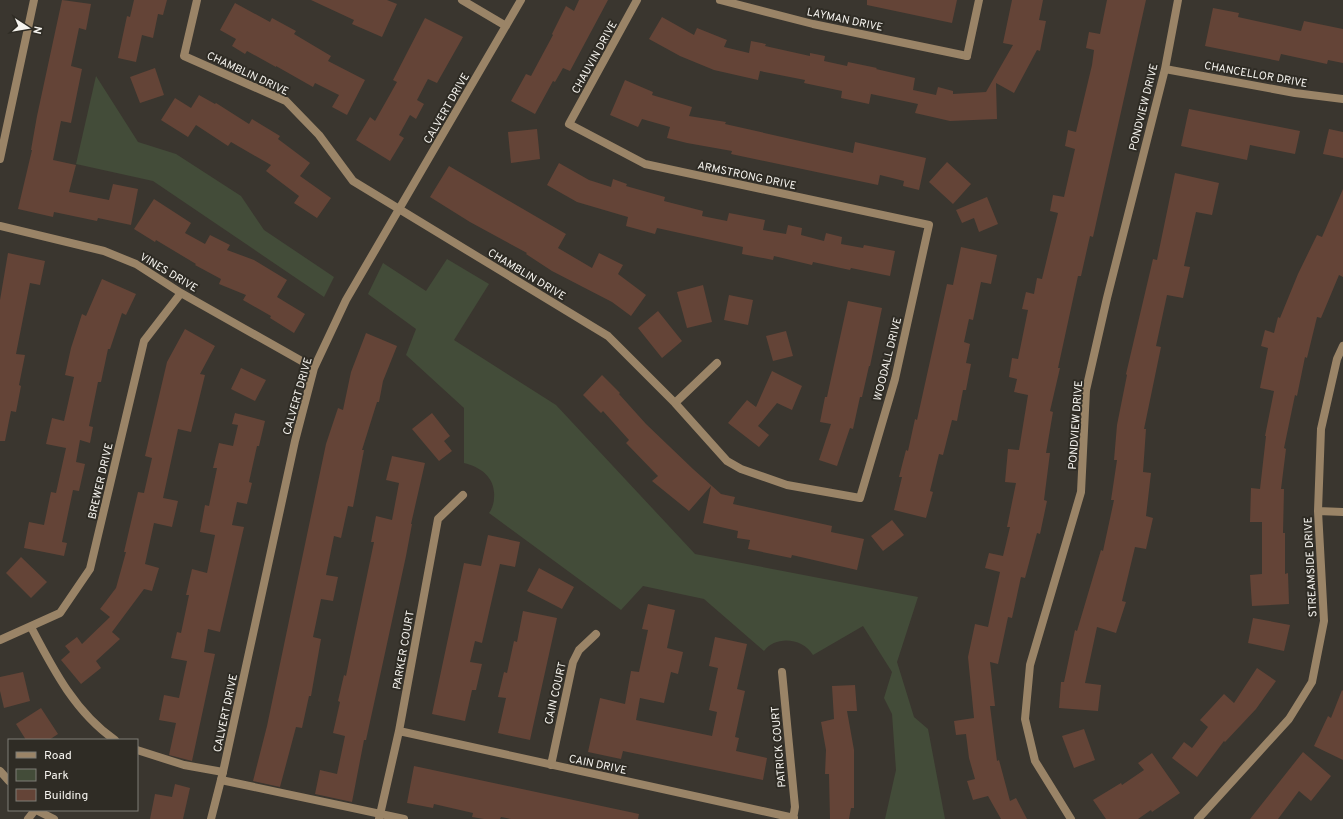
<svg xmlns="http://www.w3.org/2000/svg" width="1343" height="819" font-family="Overpass,sans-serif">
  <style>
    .green { fill: #434c39 }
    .building { fill: #644437 }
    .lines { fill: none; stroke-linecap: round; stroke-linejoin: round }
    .service { stroke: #9a8467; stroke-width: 8 }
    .minor { stroke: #9a8467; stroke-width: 8 }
    .tertiary { stroke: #9a8467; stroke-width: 8 }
    .labels { text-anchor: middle; stroke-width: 4; stroke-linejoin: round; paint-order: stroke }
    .street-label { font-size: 11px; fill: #f6f4ef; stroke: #2f2c25 }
  </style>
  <rect width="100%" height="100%" fill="#3a362f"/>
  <!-- green -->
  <path class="green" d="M96 76 138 142 176 154 241 196 264 230 334 277 324 297 153 181 76 164Z
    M447 259 489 284 454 340 556 405 695 554 918 597 897 662 914 717 928 729 945 819H885L896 770 892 714 884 698 892 672 863 626 813 655C803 638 776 635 764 651L704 599 643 586 621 610 489 513C492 509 494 503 494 498 496 478 481 467 464 463V408L406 355 416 329 368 294 383 263 426 291Z"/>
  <!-- building -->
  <path class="building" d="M62 0 91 4 86 30 79 28 71 66 82 69 71 123 61 121 53 160 76 165 69 192 109 200 113 184 138 189 131 225 98 218 97 221 54 212 53 217 18 209 32 150H31L37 116Z
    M134 0H167L163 15 158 14 153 38 142 35 136 62 118 58 127 16 130 17Z
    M311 0H387L397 4 382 37 352 24 354 20Z
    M579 0H608L570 71 563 68 555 82 553 81 535 114 511 101 526 74 531 76 553 35 552 34 566 6 574 11Z
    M867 0H957L952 23 867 5Z
    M1012 0H1043L1039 20 1046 21 1040 51 1037 50 1014 93 996 83 997 119 950 121 915 113 918 104 871 94 869 104 841 98 842 91 804 83 805 80 760 71 758 80 714 70 680 56 649 39 662 17 694 35 697 28 727 40 724 47 749 53 751 41 766 44 765 46 810 56V53L825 56 824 61 847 66 848 62 877 68 876 69 915 78 913 90 936 95 938 87 953 91V94L986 92 1013 45 1003 43Z
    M1107 0H1146L1093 237 1090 236 1081 276H1078L1058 368H1060L1050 411 1053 412 1046 453H1050L1044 500 1047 501 1040 534 1037 533 1025 578 1021 577 1012 618 1008 617 998 664 990 662 995 706H990L997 761 999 760 1010 801 1016 798 1027 819H1001L988 796 973 800 967 781 975 779 969 758 966 734 956 735 954 721 974 718 968 657 975 624 988 627 1000 572 985 568 989 553 1003 556 1010 527H1007L1016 483 1005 482 1008 449 1019 450 1028 395 1014 392 1017 379 1009 377 1012 358 1018 359 1028 310 1022 309 1026 292 1034 294 1037 278 1042 279 1058 213 1050 211 1053 195 1064 197 1075 149 1065 146 1068 130 1076 132 1092 65 1094 50 1086 48 1089 32 1100 34Z
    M235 3 270 22 272 18 296 31 294 34 331 56 328 61 365 80 347 115 332 107 339 95 315 83 313 87 276 66V67L247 51 245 54 232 46 236 39 220 30Z
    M1213 8 1239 13 1238 17 1301 31 1304 21 1343 29V63L1328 60 1327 64 1281 54 1279 61 1205 46Z
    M425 18 463 37 437 83 428 79 417 100 424 104 416 119 410 115 399 135 404 138 390 161 356 140 370 117 375 121 397 82 393 80Z
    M155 68 164 95 140 103 130 77Z
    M625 80 653 92 652 95 692 107 689 116 726 122 725 124 853 153 855 142 926 158 919 190 903 186 904 181 880 175 878 185 731 154 732 151 687 143 667 138 670 127 642 119 638 127 610 115Z
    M199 95 215 104 216 103 249 124 252 119 280 136 278 139 310 163 300 176 331 198 317 218 294 203 299 196 266 171 271 165 231 142 228 146 196 125 188 137 161 120 175 98 191 108Z
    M1189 109 1300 131 1295 154 1250 145 1247 160 1181 146Z
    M537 129 540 159 511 163 508 132Z
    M1329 129 1343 132V158L1323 154Z
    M947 162 971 184 953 204 929 182Z
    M559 163 589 180 611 187 613 179 627 184 626 186 665 197 664 201 703 211 702 216 727 221 729 213 765 220 763 230 786 234 788 225 802 228 801 235 824 241 826 233 842 237 841 244 863 248 864 245 895 251 890 276 851 268 850 270 813 262 812 265 774 256 773 260 742 254 743 247 657 228 655 234 626 226 628 217 577 202 547 185Z
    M449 166 566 234 558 248 592 268 599 253 623 265 618 274 646 295 631 316 612 302 552 271 526 254 527 253 470 222 430 197Z
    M1175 173 1219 183 1212 215 1196 212 1184 266 1190 267 1183 298 1167 295 1156 346 1161 347 1144 429H1146L1143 472 1151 473 1146 516 1153 518 1146 549 1135 547 1122 601 1126 602 1116 633 1097 627 1085 683 1101 685 1098 711 1059 708 1061 682H1064L1075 630 1077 631 1101 550 1103 551 1114 500H1111L1117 460H1114L1117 425 1127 375 1126 374 1153 259 1157 260Z
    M1343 189V277L1339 275 1321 318 1317 317 1307 358 1305 357 1297 396 1295 395 1284 448 1286 449 1281 489H1284L1283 533H1285V574L1288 573 1289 604 1252 606 1250 575 1262 574V522H1250L1251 488 1260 489 1266 436H1265L1274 391 1260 388 1268 348 1261 346 1265 330 1274 333 1278 317 1280 318 1298 274 1317 235 1322 237Z
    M987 197 998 224 979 232 974 218 962 223 956 210Z
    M154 199 191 223 185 233 205 244 210 235 230 245 227 250 254 260 287 280 277 297 305 314 294 333 270 318 271 316 243 300 246 295 219 284 221 279 195 265 196 264 156 240 155 242 134 229Z
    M961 247 997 255 991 284 981 282 973 320 969 319 964 342 970 344 966 363 971 364 966 390H963L957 421 952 420 943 455 939 454 930 491 933 492 926 518 894 510 902 477H899L906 450 908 451 915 419 917 420 947 284 953 285Z
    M8 253 45 261 40 285 30 283 16 354 25 355 19 385 21 386 16 412 11 411 5 441H0V300Z
    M102 279 136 294 126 315 122 313 110 349H108L101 382H98L89 426 93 427 90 443 80 440 76 462 85 464 79 491 73 490 62 542 67 543 64 556 24 548 29 522 44 525 51 492 56 493 66 448 46 444 52 418 64 421 74 377 65 375 71 348 82 314 86 316Z
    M703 285 712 322 687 328 677 292Z
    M729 295 753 300 748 325 724 320Z
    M848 301 882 308 870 366H869L862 397H860L853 429 850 428 837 466 819 460 831 424 820 422 825 397H827Z
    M658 311 682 341 662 358 638 328Z
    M185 329 215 346 200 374 205 375 191 432 178 429 163 498 178 501 172 527 154 523 145 564 159 568 152 591 144 589 112 632 120 639 96 661 101 668 81 684 61 660 70 652 65 646 77 637 82 644 110 617 100 609 116 588 126 552H124L138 492 144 493 152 458 145 456 167 362Z
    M786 331 793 356 773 361 766 336Z
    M366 333 397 346 383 381 379 402H377L362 450H364L353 507 348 506 341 538 334 536 326 575 338 577 333 601 321 599 313 637 321 639 311 696H309L302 728 296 727 280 787 253 781 267 726 326 444 338 408 343 410 351 372Z
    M241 368 266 380 255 401 231 389Z
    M772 371 802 386 792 410 777 403 758 426 769 435 759 447 728 423 747 400 756 407Z
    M602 375 620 393 619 394 646 424 693 469 721 494 735 497 733 504 832 526 831 532 864 539 857 570 792 555 791 558 748 549 750 540 737 538 738 531 703 523 711 486 689 511 652 481 658 476 626 443 629 440 603 411 601 413 583 395Z
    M235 413 265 421 259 446H257L249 482 252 483 247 504 237 502 232 525 244 527 220 632 208 629 204 652 215 654 192 761 169 755 176 723 159 720 164 695 179 698 187 661 171 658 177 632 181 633 189 595H186L192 569 207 573 215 535 200 532 205 505 209 506 217 468H213L219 443 233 446 238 425 232 424Z
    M432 413 450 436 444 441 452 451 439 461 412 429Z
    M392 456 425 463 411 524H412L406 556 380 676 366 740H364L352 802 315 794 320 770 337 774 345 736 333 733 340 702 338 701 344 675 346 676 374 542H371L376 516 392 520 399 483 386 480Z
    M892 520 904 535 883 551 871 536Z
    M488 535 520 542 515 567 500 564 482 643 475 641 470 662 482 664 476 690H472L465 721 432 714 464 563 481 566Z
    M21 557 47 582 31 598 6 573Z
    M539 568 574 587 562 609 527 591Z
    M648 604 675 610 667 648 683 652 678 674 671 672 664 703 640 698 636 720 712 736 717 712 709 710 718 668 709 666 715 637 747 644 737 689 745 691 735 737 739 738 736 751 767 758 763 780 623 751 621 759 588 752 600 698 625 704 631 671 639 672 648 630 642 629Z
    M523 611 557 618 530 740 498 733 506 698 498 697 504 672 507 673 514 641 517 642Z
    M1253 618 1290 625 1284 651 1248 643Z
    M1257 668 1276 681 1256 709 1225 742 1224 741 1197 777 1172 758 1184 742 1192 748 1208 727 1200 720 1224 694 1234 703Z
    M23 672 30 701 4 708 0 691V677Z
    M855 685 857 711H847L854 750V808H851L849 819H830L829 774H825L826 750 821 722 834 719 832 686Z
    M1342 690 1343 691V760L1314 746 1328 716 1331 718Z
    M41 708 58 734 49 740H26L16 724Z
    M1084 729 1095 760 1074 768 1062 736Z
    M1303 752 1331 776 1311 801 1299 791 1278 819H1250Z
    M1152 753 1180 793 1152 812 1151 810 1138 819H1106L1093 800 1121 783 1122 785 1144 770 1138 763Z
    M414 766 639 814 638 819H511L501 817 500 819H484L472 817 473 813 434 804 433 808 407 803Z
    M175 784 190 788 183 819H150L155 794 172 797Z"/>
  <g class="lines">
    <!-- service -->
    <path class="service" d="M31 627C53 669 75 712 115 740
      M137 750 184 765 223 772
      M221 780 404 819"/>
    <!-- minor -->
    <path class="minor" d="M197 0 184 56 286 101 319 135 353 181 608 336 675 403 727 461 741 469 787 485 860 498 895 379 929 225 645 164 569 124 637 0
      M462 0 506 26
      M720 0 813 24 967 56
      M1165 69 1295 93 1343 99
      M0 159 34 0
      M0 226 104 251 136 264 181 293 314 368
      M675 403 717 363
      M1318 511 1343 512
      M0 640 60 613 90 569 144 341 181 293
      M782 672 795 807 793 819
      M399 731 794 818
      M551 765 573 662 579 650 596 634
      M28 819 35 810
      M211 819 223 772 295 441 314 368 346 300 521 0
      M379 819 399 731 438 519 463 495
      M1071 819 1035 761 1025 719 1030 665 1081 492 1086 390 1107 298 1165 69 1178 0
      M1198 819 1289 719 1312 682 1324 621 1318 511 1321 429 1337 359 1343 346"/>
    <!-- tertiary -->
    <path class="tertiary" d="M967 56 979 0
      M0 771 9 781
      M36 810 54 819"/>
  </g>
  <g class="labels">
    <!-- street labels -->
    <g class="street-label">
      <text transform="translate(845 19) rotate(12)" y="4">LAYMAN DRIVE</text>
      <text transform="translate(594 57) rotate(-61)" y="4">CHAUVIN DRIVE</text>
      <text transform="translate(248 73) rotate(25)" y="4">CHAMBLIN DRIVE</text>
      <text transform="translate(1256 74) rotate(10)" y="4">CHANCELLOR DRIVE</text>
      <text transform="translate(1143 107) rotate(-76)" y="4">PONDVIEW DRIVE</text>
      <text transform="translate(446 108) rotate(-60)" y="4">CALVERT DRIVE</text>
      <text transform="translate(747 175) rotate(12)" y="4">ARMSTRONG DRIVE</text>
      <text transform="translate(169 272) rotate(31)" y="4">VINES DRIVE</text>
      <text transform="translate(527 274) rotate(31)" y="4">CHAMBLIN DRIVE</text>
      <text transform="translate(887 359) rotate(-76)" y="4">WOODALL DRIVE</text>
      <text transform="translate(297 396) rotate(-74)" y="4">CALVERT DRIVE</text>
      <text transform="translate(1075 425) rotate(-86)" y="4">PONDVIEW DRIVE</text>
      <text transform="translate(100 481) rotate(-77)" y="4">BREWER DRIVE</text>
      <text transform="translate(1310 567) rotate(-93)" y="4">STREAMSIDE DRIVE</text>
      <text transform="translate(403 650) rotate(-80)" y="4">PARKER COURT</text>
      <text transform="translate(555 693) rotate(-77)" y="4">CAIN COURT</text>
      <text transform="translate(225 713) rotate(-78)" y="4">CALVERT DRIVE</text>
      <text transform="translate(778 747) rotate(-95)" y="4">PATRICK COURT</text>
      <text transform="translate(598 764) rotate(12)" y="4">CAIN DRIVE</text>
    </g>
  </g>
  <!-- legend -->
  <rect x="8" y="739" width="130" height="72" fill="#2f2c25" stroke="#7f7c76"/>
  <rect x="16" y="752" width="20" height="6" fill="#9a8467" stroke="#7f7c76"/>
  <text x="44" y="759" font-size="12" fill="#f6f4ef">Road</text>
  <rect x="16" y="769" width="20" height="12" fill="#434c39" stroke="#7f7c76"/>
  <text x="44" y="779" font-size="12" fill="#f6f4ef">Park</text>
  <rect x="16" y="789" width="20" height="12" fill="#644437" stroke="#7f7c76"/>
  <text x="44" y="799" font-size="12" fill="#f6f4ef">Building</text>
  <!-- north arrow -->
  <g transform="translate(28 28) rotate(102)" stroke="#2f2c25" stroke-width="3" paint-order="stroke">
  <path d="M0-3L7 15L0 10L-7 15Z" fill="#f6f4ef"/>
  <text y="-6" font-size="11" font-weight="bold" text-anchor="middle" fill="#f6f4ef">N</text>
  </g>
</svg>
